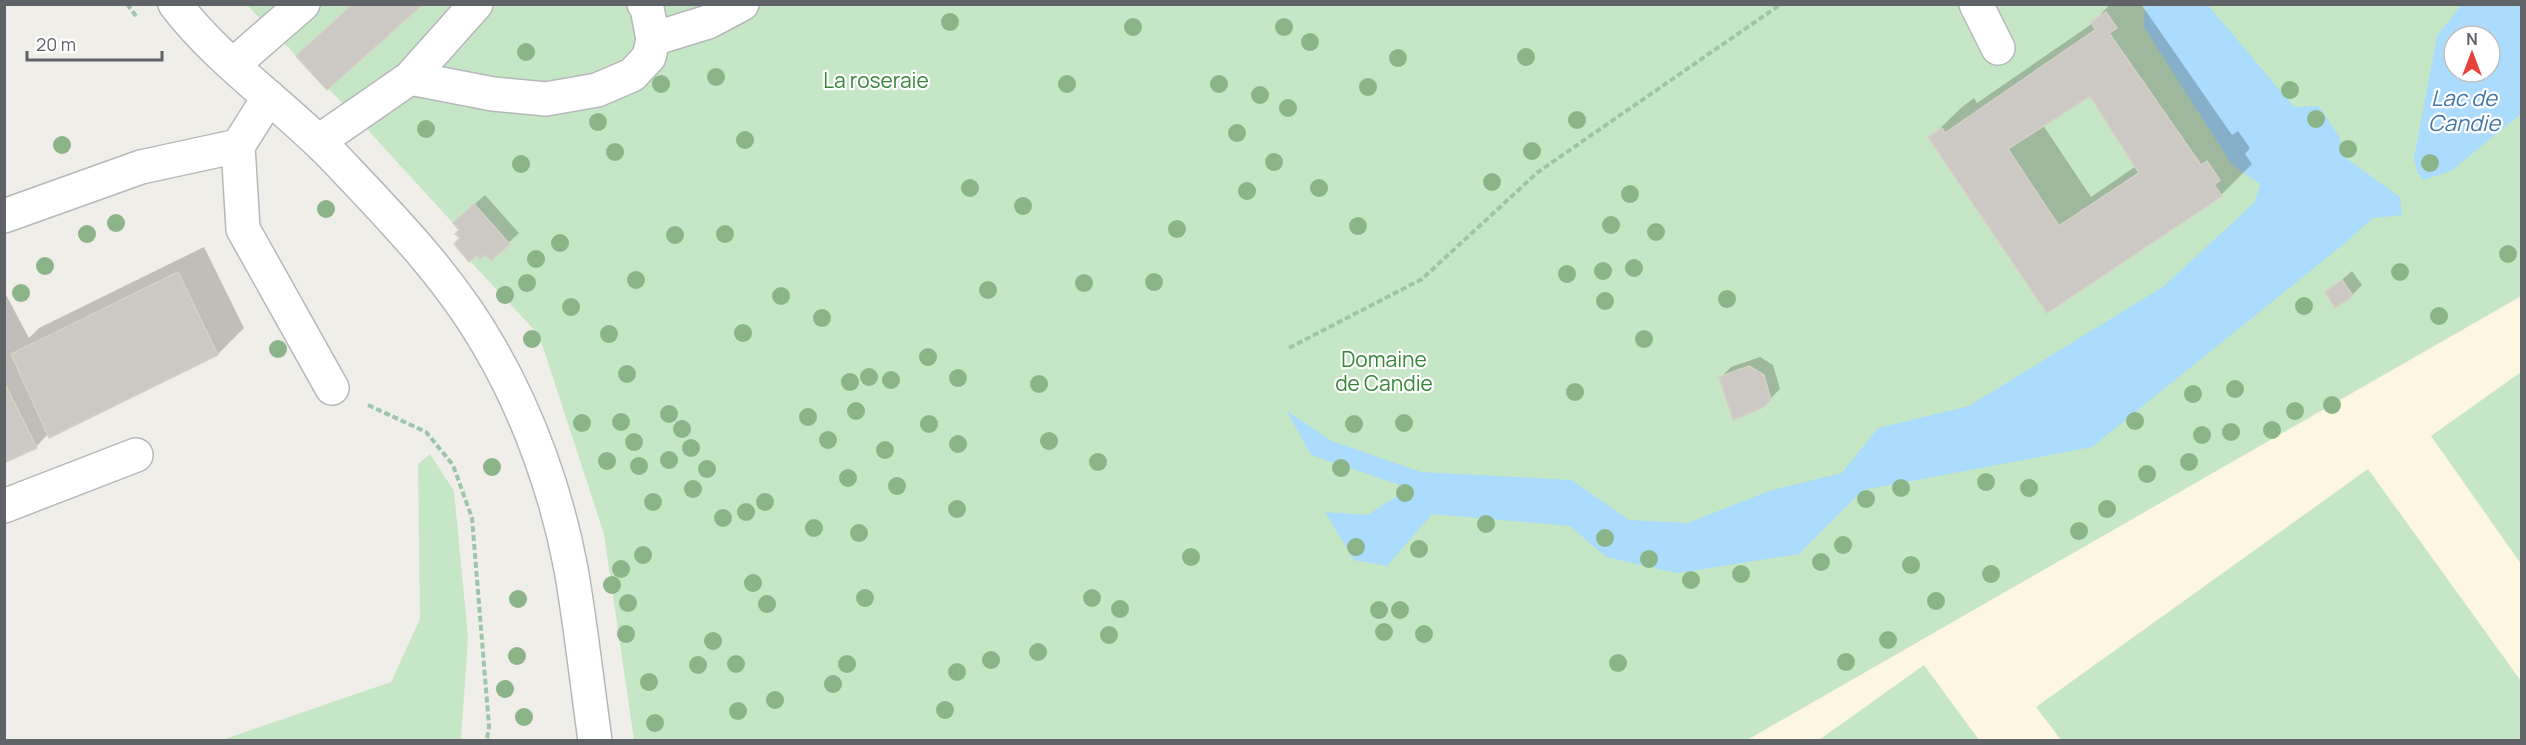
<svg xmlns="http://www.w3.org/2000/svg" width="2526" height="745" font-family="Manrope,sans-serif">
  <style>
    .commercial { fill: #fdf6e0 }
    .green { fill: #c6e7c5; fill-rule: evenodd }
    .water { fill: #abdbfd; fill-rule: evenodd }
    .shadow { fill: #0003; fill-rule: evenodd }
    .building { fill: #ccc9c4; stroke: #d5d0c6; stroke-width: 1.5; fill-rule: evenodd }
    .lines { fill: none; stroke-linecap: round; stroke-linejoin: round }
    .minor-casing { stroke: #b5b8bb; stroke-width: 36 }
    .path { stroke: #9dc5a8; stroke-width: 4; stroke-dasharray: 6 3; stroke-linecap: butt }
    .minor { stroke: #fff; stroke-width: 33 }
    .tree { fill: #8bb488 }
    .labels { text-anchor: middle; stroke-width: 4.5; stroke-linejoin: round; paint-order: stroke }
    .park-label { font-size: 21px; fill: #38853a; stroke: #fff }
    .water-label { font-size: 22px; font-style: italic; fill: #4476a7; stroke: #fff }
  </style>
  <rect width="100%" height="100%" fill="#f0eee8"/>
  <!-- commercial -->
  <path class="commercial" d="M2521 296V740H1747L2519 298Z"/>
  <!-- green -->
  <path class="green" d="M247 5H2521V296L1747 740H634L604 534 539 335 454 244 459 238 455 234 459 230 453 223 354 115ZM2454 36H2490V72H2454Z
    M2521 372V564L2431 436Z
    M430 454 454 491 468 637 461 740H222L391 682 420 619 418 464Z
    M2368 469 2521 681V740H2061L2036 707Z
    M1924 665 1979 740H1819Z"/>
  <!-- water -->
  <path class="water" d="M2148 5H2208L2294 107 2319 106 2340 138 2343 156 2400 197 2402 215 2373 218 2345 243 2092 447 1863 490 1799 554 1677 573 1606 557 1570 526 1432 514 1387 566 1354 560 1325 512 1368 515 1409 488 1311 455 1287 411 1332 441 1421 472 1572 480 1629 520 1688 523 1769 491 1842 473 1878 428 1969 406 2164 286 2255 202 2260 184 2232 165 2144 27 2145 6Z
    M2461 5H2521V114L2451 171 2423 180 2418 173 2414 158 2437 36ZM2454 36H2490V72H2454Z"/>
  <!-- shadow -->
  <path class="shadow" d="M2110 4H2141L2232 135 2238 131 2250 148 2245 154 2252 164 2221 195 2047 310 1930 138 1962 107 1974 98 1977 103 2093 23ZM2091 94 2136 166 2091 197 2043 125Z
    M485 195 519 233 491 259 485 253H477L462 238 465 213Z
    M204 247 244 328 218 354 49 436 48 434 36 447 4 462V291L29 338 39 328Z
    M2352 271 2362 285 2352 295 2327 293Z
    M1760 357 1773 365 1780 389 1762 407 1721 377 1731 367Z"/>
  <!-- building -->
  <path class="building" d="M353 4H423L327 90 296 56Z
    M2106 12 2117 28 2109 33 2201 165 2207 161 2220 180 2214 185 2222 196 2047 313 1928 137 1942 128 1945 133 2095 30 2091 22ZM2090 96 2139 173 2059 226 2008 149Z
    M474 204 510 244 491 261 485 255 480 259 477 255 469 262 454 244 460 238 455 234 459 230 453 223Z
    M178 272 218 355 49 438 11 354Z
    M2342 280 2353 296 2335 308 2325 292Z
    M1749 366 1764 375 1771 400 1762 408 1733 420 1719 377Z
    M4 382 37 448 4 463Z"/>
  <g class="lines">
    <defs>
      <path id="minor" d="M175 4C220 63 284 105 335 158 391 217 450 277 490 348 529 415 557 494 571 569 581 626 587 684 595 740
        M1976 4 1998 48
        M653 39 708 22 742 4
        M233 65 303 4
        M410 78 493 94 546 99 597 90 632 75 649 57 653 39 647 8 644 4
        M269 97 238 146 243 229 332 388
        M319 141 410 78 476 4
        M4 216 141 167 238 146
        M4 506 136 455"/>
    </defs>
    <!-- minor casing -->
    <use href="#minor" class="minor-casing"/>
    <!-- path -->
    <path class="path" d="M127 4 136 16
      M1289 348 1422 279 1538 172 1781 4
      M368 405 426 432 453 465 472 518 489 726 487 740"/>
    <!-- minor -->
    <use href="#minor" class="minor"/>
  </g>
  <!-- trees -->
  <g class="tree">
    <circle cx="950" cy="22" r="9"/>
    <circle cx="1133" cy="27" r="9"/>
    <circle cx="1284" cy="27" r="9"/>
    <circle cx="1310" cy="42" r="9"/>
    <circle cx="526" cy="52" r="9"/>
    <circle cx="1526" cy="57" r="9"/>
    <circle cx="1398" cy="58" r="9"/>
    <circle cx="716" cy="77" r="9"/>
    <circle cx="661" cy="84" r="9"/>
    <circle cx="1067" cy="84" r="9"/>
    <circle cx="1219" cy="84" r="9"/>
    <circle cx="1368" cy="87" r="9"/>
    <circle cx="2290" cy="90" r="9"/>
    <circle cx="1260" cy="95" r="9"/>
    <circle cx="1288" cy="108" r="9"/>
    <circle cx="2316" cy="119" r="9"/>
    <circle cx="1577" cy="120" r="9"/>
    <circle cx="598" cy="122" r="9"/>
    <circle cx="426" cy="129" r="9"/>
    <circle cx="1237" cy="133" r="9"/>
    <circle cx="745" cy="140" r="9"/>
    <circle cx="62" cy="145" r="9"/>
    <circle cx="2348" cy="149" r="9"/>
    <circle cx="1532" cy="151" r="9"/>
    <circle cx="615" cy="152" r="9"/>
    <circle cx="1274" cy="162" r="9"/>
    <circle cx="2430" cy="163" r="9"/>
    <circle cx="521" cy="164" r="9"/>
    <circle cx="1492" cy="182" r="9"/>
    <circle cx="970" cy="188" r="9"/>
    <circle cx="1319" cy="188" r="9"/>
    <circle cx="1247" cy="191" r="9"/>
    <circle cx="1630" cy="194" r="9"/>
    <circle cx="1023" cy="206" r="9"/>
    <circle cx="326" cy="209" r="9"/>
    <circle cx="116" cy="223" r="9"/>
    <circle cx="1611" cy="225" r="9"/>
    <circle cx="1358" cy="226" r="9"/>
    <circle cx="1177" cy="229" r="9"/>
    <circle cx="1656" cy="232" r="9"/>
    <circle cx="87" cy="234" r="9"/>
    <circle cx="725" cy="234" r="9"/>
    <circle cx="675" cy="235" r="9"/>
    <circle cx="560" cy="243" r="9"/>
    <circle cx="2508" cy="254" r="9"/>
    <circle cx="536" cy="259" r="9"/>
    <circle cx="45" cy="266" r="9"/>
    <circle cx="1634" cy="268" r="9"/>
    <circle cx="1603" cy="271" r="9"/>
    <circle cx="2400" cy="272" r="9"/>
    <circle cx="1567" cy="274" r="9"/>
    <circle cx="636" cy="280" r="9"/>
    <circle cx="1154" cy="282" r="9"/>
    <circle cx="527" cy="283" r="9"/>
    <circle cx="1084" cy="283" r="9"/>
    <circle cx="988" cy="290" r="9"/>
    <circle cx="21" cy="293" r="9"/>
    <circle cx="505" cy="295" r="9"/>
    <circle cx="781" cy="296" r="9"/>
    <circle cx="1727" cy="299" r="9"/>
    <circle cx="1605" cy="301" r="9"/>
    <circle cx="2304" cy="306" r="9"/>
    <circle cx="571" cy="307" r="9"/>
    <circle cx="2439" cy="316" r="9"/>
    <circle cx="822" cy="318" r="9"/>
    <circle cx="743" cy="333" r="9"/>
    <circle cx="609" cy="334" r="9"/>
    <circle cx="532" cy="339" r="9"/>
    <circle cx="1644" cy="339" r="9"/>
    <circle cx="278" cy="349" r="9"/>
    <circle cx="928" cy="357" r="9"/>
    <circle cx="627" cy="374" r="9"/>
    <circle cx="869" cy="377" r="9"/>
    <circle cx="958" cy="378" r="9"/>
    <circle cx="891" cy="380" r="9"/>
    <circle cx="850" cy="382" r="9"/>
    <circle cx="1039" cy="384" r="9"/>
    <circle cx="2235" cy="389" r="9"/>
    <circle cx="1575" cy="392" r="9"/>
    <circle cx="2193" cy="394" r="9"/>
    <circle cx="2332" cy="405" r="9"/>
    <circle cx="856" cy="411" r="9"/>
    <circle cx="2295" cy="411" r="9"/>
    <circle cx="669" cy="414" r="9"/>
    <circle cx="808" cy="417" r="9"/>
    <circle cx="2135" cy="421" r="9"/>
    <circle cx="621" cy="422" r="9"/>
    <circle cx="582" cy="423" r="9"/>
    <circle cx="1404" cy="423" r="9"/>
    <circle cx="929" cy="424" r="9"/>
    <circle cx="1354" cy="424" r="9"/>
    <circle cx="682" cy="429" r="9"/>
    <circle cx="2272" cy="430" r="9"/>
    <circle cx="2231" cy="432" r="9"/>
    <circle cx="2202" cy="435" r="9"/>
    <circle cx="828" cy="440" r="9"/>
    <circle cx="1049" cy="441" r="9"/>
    <circle cx="634" cy="442" r="9"/>
    <circle cx="958" cy="444" r="9"/>
    <circle cx="691" cy="448" r="9"/>
    <circle cx="885" cy="450" r="9"/>
    <circle cx="669" cy="460" r="9"/>
    <circle cx="607" cy="461" r="9"/>
    <circle cx="1098" cy="462" r="9"/>
    <circle cx="2189" cy="462" r="9"/>
    <circle cx="639" cy="466" r="9"/>
    <circle cx="492" cy="467" r="9"/>
    <circle cx="1341" cy="468" r="9"/>
    <circle cx="707" cy="469" r="9"/>
    <circle cx="2147" cy="474" r="9"/>
    <circle cx="848" cy="478" r="9"/>
    <circle cx="1986" cy="482" r="9"/>
    <circle cx="897" cy="486" r="9"/>
    <circle cx="1901" cy="488" r="9"/>
    <circle cx="2029" cy="488" r="9"/>
    <circle cx="693" cy="489" r="9"/>
    <circle cx="1405" cy="493" r="9"/>
    <circle cx="1866" cy="499" r="9"/>
    <circle cx="653" cy="502" r="9"/>
    <circle cx="765" cy="502" r="9"/>
    <circle cx="957" cy="509" r="9"/>
    <circle cx="2107" cy="509" r="9"/>
    <circle cx="746" cy="512" r="9"/>
    <circle cx="723" cy="518" r="9"/>
    <circle cx="1486" cy="524" r="9"/>
    <circle cx="814" cy="528" r="9"/>
    <circle cx="2079" cy="531" r="9"/>
    <circle cx="859" cy="533" r="9"/>
    <circle cx="1605" cy="538" r="9"/>
    <circle cx="1843" cy="545" r="9"/>
    <circle cx="1356" cy="547" r="9"/>
    <circle cx="1419" cy="549" r="9"/>
    <circle cx="643" cy="555" r="9"/>
    <circle cx="1191" cy="557" r="9"/>
    <circle cx="1649" cy="559" r="9"/>
    <circle cx="1821" cy="562" r="9"/>
    <circle cx="1911" cy="565" r="9"/>
    <circle cx="621" cy="569" r="9"/>
    <circle cx="1741" cy="574" r="9"/>
    <circle cx="1991" cy="574" r="9"/>
    <circle cx="1691" cy="580" r="9"/>
    <circle cx="753" cy="583" r="9"/>
    <circle cx="612" cy="585" r="9"/>
    <circle cx="865" cy="598" r="9"/>
    <circle cx="1092" cy="598" r="9"/>
    <circle cx="518" cy="599" r="9"/>
    <circle cx="1936" cy="601" r="9"/>
    <circle cx="628" cy="603" r="9"/>
    <circle cx="767" cy="604" r="9"/>
    <circle cx="1120" cy="609" r="9"/>
    <circle cx="1379" cy="610" r="9"/>
    <circle cx="1400" cy="610" r="9"/>
    <circle cx="1384" cy="632" r="9"/>
    <circle cx="626" cy="634" r="9"/>
    <circle cx="1424" cy="634" r="9"/>
    <circle cx="1109" cy="635" r="9"/>
    <circle cx="1888" cy="640" r="9"/>
    <circle cx="713" cy="641" r="9"/>
    <circle cx="1038" cy="652" r="9"/>
    <circle cx="517" cy="656" r="9"/>
    <circle cx="991" cy="660" r="9"/>
    <circle cx="1846" cy="662" r="9"/>
    <circle cx="1618" cy="663" r="9"/>
    <circle cx="736" cy="664" r="9"/>
    <circle cx="847" cy="664" r="9"/>
    <circle cx="698" cy="665" r="9"/>
    <circle cx="957" cy="672" r="9"/>
    <circle cx="649" cy="682" r="9"/>
    <circle cx="833" cy="684" r="9"/>
    <circle cx="505" cy="689" r="9"/>
    <circle cx="775" cy="700" r="9"/>
    <circle cx="945" cy="710" r="9"/>
    <circle cx="738" cy="711" r="9"/>
    <circle cx="524" cy="717" r="9"/>
    <circle cx="655" cy="723" r="9"/>
  </g>
  <g class="labels">
    <!-- park labels -->
    <g class="park-label">
      <text x="876" y="88">La roseraie</text>
      <text x="1384" y="367">Domaine<tspan x="1384" dy="24">de Candie</tspan></text>
    </g>
    <!-- water labels -->
    <g class="water-label">
      <text x="2464" y="106">Lac de<tspan x="2464" dy="25">Candie</tspan></text>
    </g>
  </g>
  <!-- border -->
  <rect width="2526" height="745" fill="none" stroke="#5f6367" stroke-width="12"/>
  <!-- north arrow -->
  <g transform="translate(2472 54)"><circle r="28" fill="#ffffff" stroke="#bfc1c2" stroke-width="1.5"/>
  <path d="M0-4.5L10 22L0 15L-10 22Z" fill="#e54339"/>
  <text y="-9" font-size="16" font-weight="bold" text-anchor="middle" fill="#5f6367">N</text>
  </g>
  <!-- scale -->
  <path d="M27 51v9h135v-9" fill="none" stroke="#5f6367" stroke-width="3"/>
  <text x="36" y="51" font-size="18" fill="#5f6367" stroke="#ffffff" stroke-width="4.5" paint-order="stroke">20 m</text>
</svg>
